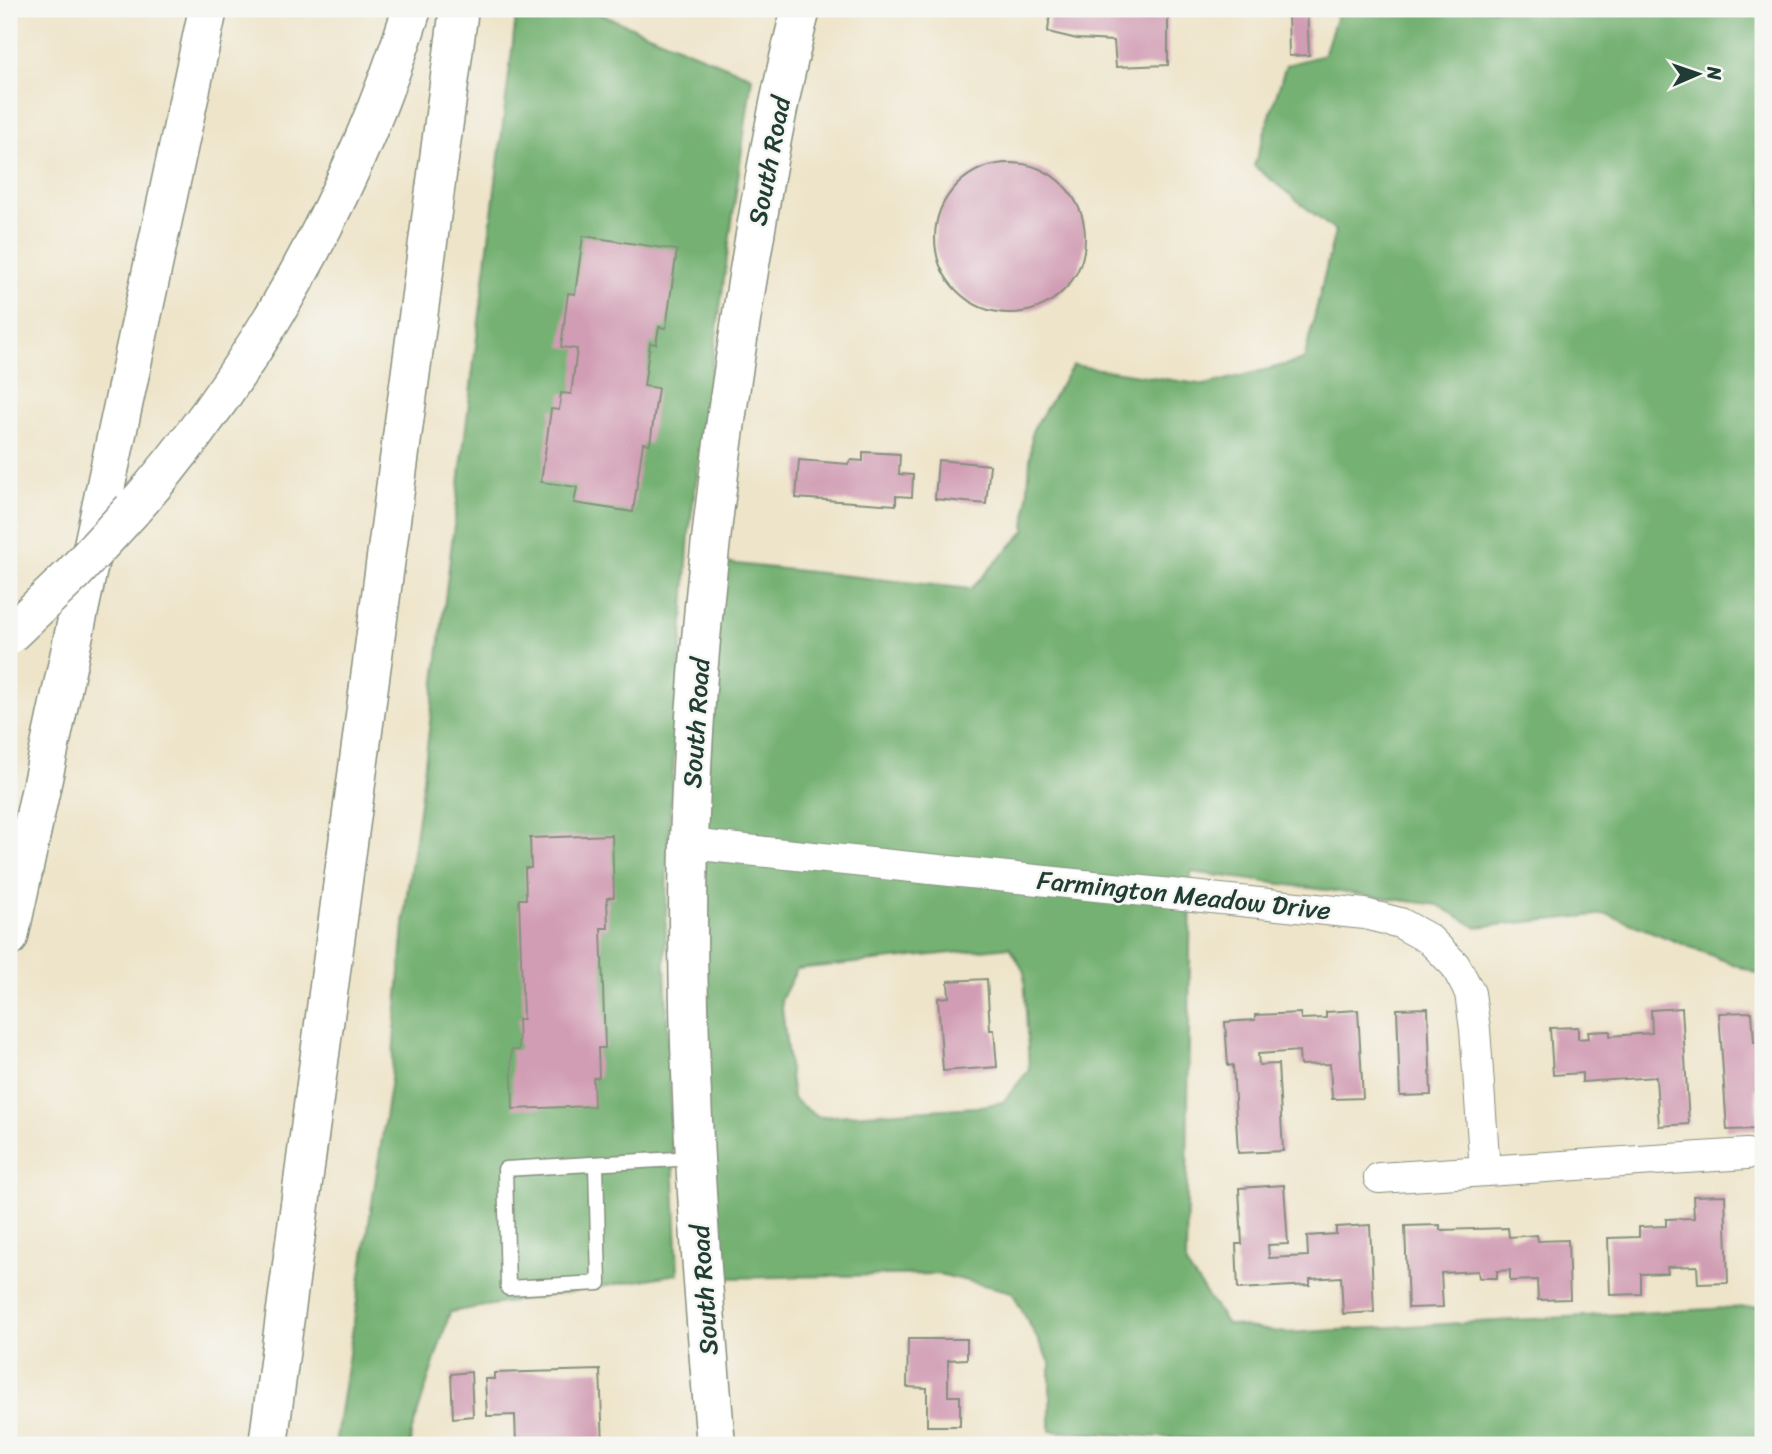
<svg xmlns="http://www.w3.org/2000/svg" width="1772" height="1454" font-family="Sriracha,sans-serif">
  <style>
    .forest { fill: #74b172; stroke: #4a7753; stroke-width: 2; fill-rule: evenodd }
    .building { fill: #d19db4 }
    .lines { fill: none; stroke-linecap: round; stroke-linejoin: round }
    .lane-casing { stroke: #86907e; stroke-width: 17 }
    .street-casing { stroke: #86907e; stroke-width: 32 }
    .secondary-casing { stroke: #86907e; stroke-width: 41 }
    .highway-casing { stroke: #86907e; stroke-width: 41 }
    .lane { stroke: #fff; stroke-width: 14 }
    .street { stroke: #fff; stroke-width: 30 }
    .secondary { stroke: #fff; stroke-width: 38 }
    .highway { stroke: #fff; stroke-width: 38 }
    .highway-bridge-casing { stroke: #86907e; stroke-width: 41; stroke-linecap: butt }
    .highway-bridge { stroke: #fff; stroke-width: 38 }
    .labels { text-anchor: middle; stroke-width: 5; stroke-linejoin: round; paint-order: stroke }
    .street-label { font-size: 26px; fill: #1f3d34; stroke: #f6f6f2 }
  </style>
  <rect width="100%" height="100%" fill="#f6f6f2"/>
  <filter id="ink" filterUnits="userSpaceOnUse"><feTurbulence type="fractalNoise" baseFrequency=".0143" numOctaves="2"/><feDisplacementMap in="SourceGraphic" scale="14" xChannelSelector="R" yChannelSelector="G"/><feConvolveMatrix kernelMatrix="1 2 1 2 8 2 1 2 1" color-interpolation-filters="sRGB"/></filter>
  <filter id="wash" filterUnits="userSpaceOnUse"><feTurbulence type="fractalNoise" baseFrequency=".00686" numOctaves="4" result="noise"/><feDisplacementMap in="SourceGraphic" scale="28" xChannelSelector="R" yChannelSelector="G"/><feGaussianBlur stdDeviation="1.57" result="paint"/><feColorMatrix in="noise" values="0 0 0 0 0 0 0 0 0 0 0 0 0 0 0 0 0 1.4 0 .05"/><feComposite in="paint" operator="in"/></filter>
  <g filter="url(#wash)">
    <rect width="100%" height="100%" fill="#eee4c9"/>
    <!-- forest -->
    <path class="forest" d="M517 9H593V11L752 77 689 533 667 863 665 966 678 1274 450 1312 411 1434 410 1445H335L391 1079 406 901 421 796Z
      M1339 9H1763V976L1607 914 1476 927 1438 905 1191 872 1186 1265 1227 1324 1286 1333 1763 1306V1445H1308L1050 1431V1362L1012 1292 939 1274 725 1278 699 1229 709 561 971 589 1025 531 1032 431 1073 365 1205 385 1304 360 1335 231 1254 166 1286 65 1324 55ZM1010 947 1024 972 1029 1070 1003 1102 977 1107 818 1117 793 1099 781 1000 797 969Z"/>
    <g id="blocks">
      <!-- building -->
      <path class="building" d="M1040 9H1168V65L1116 67 1114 41 1077 39 1048 32 1050 12Z
        M1288 9H1307L1309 55 1289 56Z
        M935 238a75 75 0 1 1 150 0a75 75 0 1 1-150 0Z
        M583 236 677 250 666 328 659 327 656 344 650 343 644 386 658 388 650 444 643 443 633 512 574 503 577 487 541 482 551 409 559 410 561 393 571 394 577 349 561 347 568 293 575 294Z
        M863 452 900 454 899 474 913 475 912 497 896 496V505L796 498 799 460 848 464 851 460 863 461Z
        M938 460 990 465 986 504 935 499Z
        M612 835 614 897 607 898 608 928H601L605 1048H598L599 1077 593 1078 594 1106 513 1109 511 1050H519L518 1019H523L519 899H526L525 868H531L530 838Z
        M987 979 990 1030H994L997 1067 943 1071 938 998 949 997 948 981Z
        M1428 1008 1431 1095 1400 1096 1397 1009Z
        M1682 1008 1689 1124 1659 1126 1656 1077 1582 1082V1073L1553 1075 1550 1028 1578 1027V1039L1589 1038 1588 1032 1610 1031V1036L1652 1033 1651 1010Z
        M1358 1010 1363 1098 1332 1099 1330 1064 1300 1065 1299 1051 1258 1054 1259 1065 1278 1064 1283 1151 1238 1153 1233 1065 1228 1066 1225 1022 1255 1020V1015L1300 1013 1301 1019 1326 1018V1012Z
        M1752 1012 1754 1043 1763 1042V1088L1755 1089 1758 1129 1727 1130 1719 1013Z
        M1284 1185 1288 1244 1268 1245 1269 1258 1308 1256 1307 1236 1336 1234V1227L1370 1225 1374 1312 1343 1314 1341 1277 1310 1279V1285L1238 1289 1236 1244H1242L1239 1188Z
        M1725 1195 1728 1283 1698 1284 1697 1266 1667 1267 1668 1273 1641 1274V1294L1610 1295 1608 1238 1639 1237V1227L1666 1226V1219L1694 1218 1693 1196Z
        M1440 1225V1230L1508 1228 1509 1237 1537 1235 1538 1241 1568 1240 1570 1299 1538 1300 1537 1280 1510 1281V1270L1497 1271V1278H1479L1478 1271 1441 1273 1443 1307 1408 1308 1405 1226Z
        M908 1339H967V1359L948 1360V1396H960V1426H927V1388L907 1387Z
        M600 1370 603 1445H516L515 1415 487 1416 485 1379H494V1373Z
        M471 1372 473 1416 453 1418 451 1374Z"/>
    </g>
  </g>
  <g filter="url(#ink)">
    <use href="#blocks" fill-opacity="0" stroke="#86907e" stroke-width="2"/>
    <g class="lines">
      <defs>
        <path id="lane" d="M596 1164 599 1283 508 1288 505 1169 694 1158"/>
        <path id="street" d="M689 844 1365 914 1400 923 1429 939 1455 965 1470 993 1475 1029 1485 1171
          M1379 1178 1747 1154"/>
        <path id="secondary" d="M716 1445C699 1245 684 1044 689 843 694 661 715 480 744 301 760 203 776 105 801 9"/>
        <path id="highway" d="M132 510C258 368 355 190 412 9
          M9 937 208 9
          M268 1445 459 9"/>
      </defs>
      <!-- lane casing -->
      <use href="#lane" class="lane-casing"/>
      <!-- street casing -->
      <use href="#street" class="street-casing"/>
      <!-- secondary casing -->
      <use href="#secondary" class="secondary-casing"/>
      <!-- highway casing -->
      <use href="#highway" class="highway-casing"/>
      <!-- lane -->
      <use href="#lane" class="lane"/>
      <!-- street -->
      <use href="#street" class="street"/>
      <!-- secondary -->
      <use href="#secondary" class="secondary"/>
      <!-- highway -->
      <use href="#highway" class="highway"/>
      <defs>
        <path id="highway-bridge" d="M9 635 73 574 132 510"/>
      </defs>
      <!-- highway-bridge casing -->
      <use href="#highway-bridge" class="highway-bridge-casing"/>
      <!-- highway-bridge -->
      <use href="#highway-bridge" class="highway-bridge"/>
    </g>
  </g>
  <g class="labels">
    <!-- street labels -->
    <g class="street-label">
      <text transform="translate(769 161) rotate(-79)" y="9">South Road</text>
      <text transform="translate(696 723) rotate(-86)" y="9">South Road</text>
      <text transform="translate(1184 895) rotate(6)" y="9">Farmington Meadow Drive</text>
      <text transform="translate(704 1290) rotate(-94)" y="9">South Road</text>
    </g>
  </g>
  <!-- margin -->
  <rect width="1772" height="1454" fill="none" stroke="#f6f6f2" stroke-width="35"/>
  <!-- north arrow -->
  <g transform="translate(1698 74) rotate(88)" stroke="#f6f6f2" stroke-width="5" paint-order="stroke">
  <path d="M0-5L12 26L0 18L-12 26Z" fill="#1f3d34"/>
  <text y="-10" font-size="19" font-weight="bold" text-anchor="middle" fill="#1f3d34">N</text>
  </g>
</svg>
